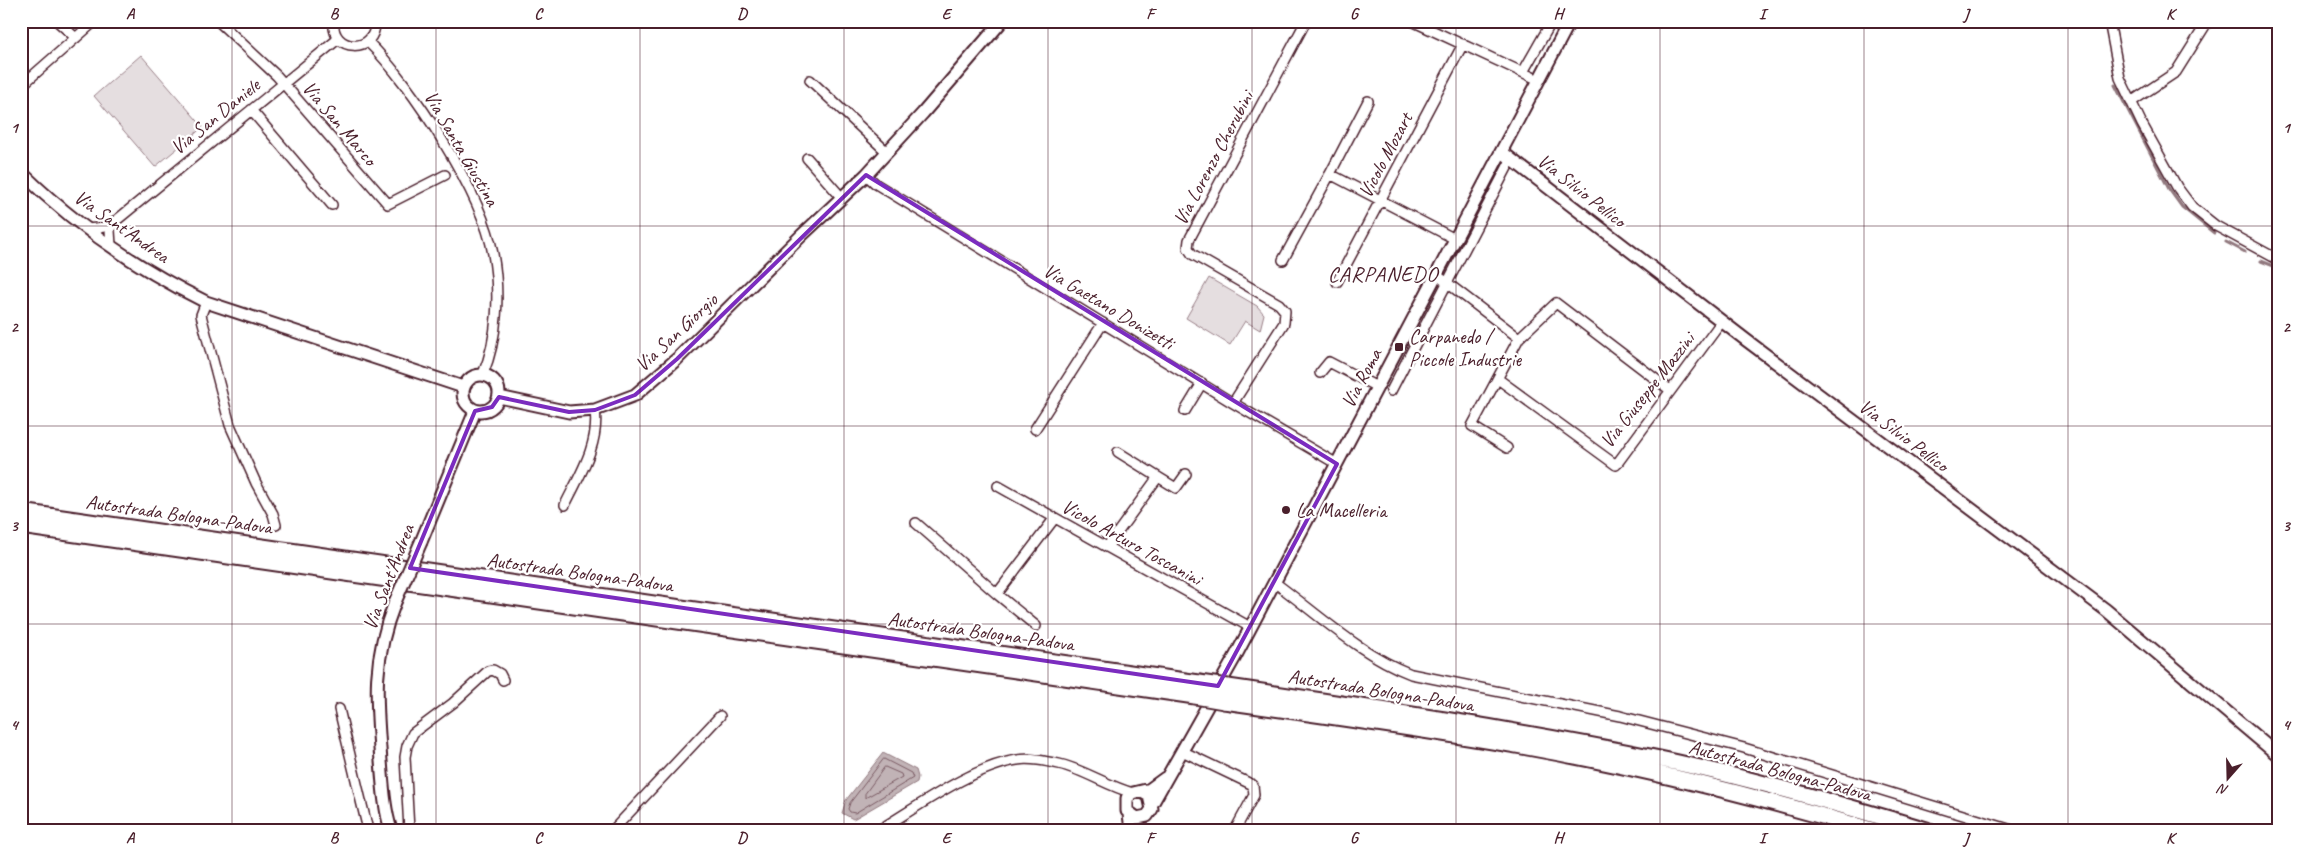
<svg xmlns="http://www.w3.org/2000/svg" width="2300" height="851" font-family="Caveat,sans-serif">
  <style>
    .green { fill: #e5dee0; stroke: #987e86 }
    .water { fill: #c1b3b6; stroke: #91787e }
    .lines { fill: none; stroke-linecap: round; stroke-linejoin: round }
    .shore { stroke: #7a5a63; stroke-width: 1 }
    .stream { stroke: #91787e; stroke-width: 3 }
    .street-casing { stroke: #4a1f2b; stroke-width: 12 }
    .secondary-casing { stroke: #4a1f2b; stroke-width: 15 }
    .highway-casing { stroke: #4a1f2b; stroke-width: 19 }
    .street { stroke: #fff; stroke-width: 9 }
    .secondary { stroke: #fff; stroke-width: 11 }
    .highway { stroke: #fff; stroke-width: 15 }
    .secondary-bridge-casing { stroke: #4a1f2b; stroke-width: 15; stroke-linecap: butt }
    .highway-bridge-casing { stroke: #4a1f2b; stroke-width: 19; stroke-linecap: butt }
    .secondary-bridge { stroke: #fff; stroke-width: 11 }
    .highway-bridge { stroke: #fff; stroke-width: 15 }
    .marked { fill: none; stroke: #7b2cbf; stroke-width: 4; stroke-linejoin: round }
    .grid { fill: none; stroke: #4a1f2b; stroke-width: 1; stroke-opacity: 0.55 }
    .poi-dot { fill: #4a1f2b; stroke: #fff; stroke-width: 2 }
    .labels { text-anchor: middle; stroke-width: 4.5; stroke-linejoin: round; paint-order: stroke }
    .street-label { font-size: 20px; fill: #4a1f2b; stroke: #fff }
    .poi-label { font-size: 20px; fill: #4a1f2b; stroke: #fff; text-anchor: start }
    .quarter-label { font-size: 22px; letter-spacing: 1px; fill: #4a1f2b; stroke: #fff }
    .neatline { fill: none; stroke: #4a1f2b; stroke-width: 2 }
    .grid-label { font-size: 16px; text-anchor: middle; font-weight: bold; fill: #4a1f2b }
  </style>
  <rect width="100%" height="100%" fill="#fff"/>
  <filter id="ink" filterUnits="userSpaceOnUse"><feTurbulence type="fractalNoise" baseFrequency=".02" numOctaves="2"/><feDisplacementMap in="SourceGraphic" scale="10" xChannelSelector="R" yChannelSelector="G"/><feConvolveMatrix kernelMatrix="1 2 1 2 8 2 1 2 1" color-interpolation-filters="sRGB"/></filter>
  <g filter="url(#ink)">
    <!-- green -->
    <path class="green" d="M141 55 203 127 155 167 94 96Z
      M1209 278 1257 306 1264 314 1260 330 1245 321 1230 345 1186 318Z"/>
    <!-- water -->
    <path class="water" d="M883 753 916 770 918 777 917 782 857 817 853 819 842 813 846 800Z"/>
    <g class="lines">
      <!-- shore -->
      <path class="shore" d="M884 759 911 773 913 778 855 813 850 812 848 809 850 803Z
        M885 767 901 774 902 777 865 798V794Z"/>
      <!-- stream -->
      <path class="stream" d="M2115 85 2169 189 2182 207 2214 233
        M2226 242 2245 252
        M2261 261 2279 268"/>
      <defs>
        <path id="street" d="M57 21 76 38
          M218 21 277 76 388 204 445 175
          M334 21C330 52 377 55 375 21
          M1412 21 1539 80
          M2109 21 2120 78 2142 124 2177 187 2192 207 2216 226 2279 260
          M368 42C411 83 483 195 493 254 500 292 498 338 483 374
          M1523 72 1552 21
          M810 80 887 152
          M21 86 95 21
          M2131 102 2176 72 2208 21
          M251 110 332 205
          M807 158 842 198
          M1330 174 1368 101
          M866 175 876 184 1233 403 1337 464
          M88 229 105 227 118 219 338 39
          M111 246 110 230 114 221
          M1283 260 1330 174 1455 239
          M1437 275 1519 338 1556 303 1670 390
          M1337 282 1463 44
          M206 302 201 315 230 425 256 483 273 514 276 525
          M1320 373 1329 362 1377 387
          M1498 379 1616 465 1722 321
          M1391 391 1511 160
          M1233 403 1284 323 1285 311 1279 304 1192 254 1188 248 1189 240 1306 21
          M1185 411 1202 383
          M1035 429 1103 323
          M1507 448 1472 426 1519 338
          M1158 477 1176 488 1186 474
          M998 486 1250 627
          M565 505C579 476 600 444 595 410
          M916 523 997 594 1036 626
          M1107 547 1158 477 1118 452
          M1274 582C1318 614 1359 654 1411 674L1620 716 1744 748 2012 830
          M997 594 1054 519
          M339 709 368 830
          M1182 751 1253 785 1254 795 1235 830
          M409 830 405 757 407 746 413 733 453 703 488 671 493 670 500 674 503 680
          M613 830 720 716
          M879 830C919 806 972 767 1017 760 1031 758 1045 761 1059 764 1085 770 1107 786 1133 793"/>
        <path id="secondary" d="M1502 152 1746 340 2106 610 2279 756
          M21 172C75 225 139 269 206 302L463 387
          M463 393a18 18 0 1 1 36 0a18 18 0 1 1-36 0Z
          M499 397 569 412 595 410 635 395 677 359 802 235 866 175 923 113 1002 21
          M421 542 475 411
          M1142 792 1149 796 1152 809 1147 816 1137 818 1127 811V798L1133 793 1150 789 1165 778
          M1152 804 1235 657 1570 21
          M1129 814 1131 830
          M391 830C384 808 383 784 381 761 376 700 372 660 395 602"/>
        <path id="highway" d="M21 512 1199 683
          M21 526 1195 696
          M1228 687C1372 708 1517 730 1660 759 1750 778 1838 804 1927 830
          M1224 701C1324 715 1423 729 1522 746 1640 767 1756 796 1871 830"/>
      </defs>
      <!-- street casing -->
      <use href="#street" class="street-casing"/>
      <!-- secondary casing -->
      <use href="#secondary" class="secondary-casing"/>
      <!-- highway casing -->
      <use href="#highway" class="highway-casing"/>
      <!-- street -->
      <use href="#street" class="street"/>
      <!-- secondary -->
      <use href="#secondary" class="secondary"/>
      <!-- highway -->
      <use href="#highway" class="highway"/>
      <defs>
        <path id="secondary-bridge" d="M395 602 421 542"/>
        <path id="highway-bridge" d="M1199 683 1228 687
          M1195 696 1224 701"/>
      </defs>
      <!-- secondary-bridge casing -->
      <use href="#secondary-bridge" class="secondary-bridge-casing"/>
      <!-- highway-bridge casing -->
      <use href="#highway-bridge" class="highway-bridge-casing"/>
      <!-- secondary-bridge -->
      <use href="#secondary-bridge" class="secondary-bridge"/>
      <!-- highway-bridge -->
      <use href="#highway-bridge" class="highway-bridge"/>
    </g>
  </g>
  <!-- marked area -->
  <path class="marked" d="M866 175 1337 464 1218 686 410 568 475 411 492 407 499 397 569 412 595 410 635 395 677 359Z"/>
  <!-- grid -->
  <path class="grid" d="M232 21V830M436 21V830M640 21V830M844 21V830M1048 21V830M1252 21V830M1456 21V830M1660 21V830M1864 21V830M2068 21V830M21 226H2279M21 426H2279M21 624H2279"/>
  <!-- markers -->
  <g class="poi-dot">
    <rect x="1394" y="342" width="10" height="10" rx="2.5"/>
    <circle cx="1286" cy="510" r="5"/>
  </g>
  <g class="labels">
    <!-- street labels -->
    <g class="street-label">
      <text transform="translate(215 116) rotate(-39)" y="7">Via San Daniele</text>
      <text transform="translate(340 123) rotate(50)" y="7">Via San Marco</text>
      <text transform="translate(462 148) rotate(60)" y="7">Via Santa Giustina</text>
      <text transform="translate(1385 155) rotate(-62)" y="7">Vicolo Mozart</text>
      <text transform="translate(1213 158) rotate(-62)" y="7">Via Lorenzo Cherubini</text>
      <text transform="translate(1582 190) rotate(38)" y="7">Via Silvio Pellico</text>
      <text transform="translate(122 226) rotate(35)" y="7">Via Sant'Andrea</text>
      <text transform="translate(1109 306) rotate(31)" y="7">Via Gaetano Donizetti</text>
      <text transform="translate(676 332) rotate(-43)" y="7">Via San Giorgio</text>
      <text transform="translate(1361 378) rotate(-62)" y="7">Via Roma</text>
      <text transform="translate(1647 390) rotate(-52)" y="7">Via Giuseppe Mazzini</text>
      <text transform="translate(1904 435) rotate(37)" y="7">Via Silvio Pellico</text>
      <text transform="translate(179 514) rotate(8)" y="7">Autostrada Bologna-Padova</text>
      <text transform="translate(1132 542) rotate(29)" y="7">Vicolo Arturo Toscanini</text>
      <text transform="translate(580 572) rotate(8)" y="7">Autostrada Bologna-Padova</text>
      <text transform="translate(388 577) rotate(-69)" y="7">Via Sant'Andrea</text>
      <text transform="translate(981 631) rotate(8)" y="7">Autostrada Bologna-Padova</text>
      <text transform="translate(1381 690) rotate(9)" y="7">Autostrada Bologna-Padova</text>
      <text transform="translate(1780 770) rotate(15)" y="7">Autostrada Bologna-Padova</text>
    </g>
    <!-- poi labels -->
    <g class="poi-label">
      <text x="1409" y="343">Carpanedo /<tspan x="1409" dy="23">Piccole Industrie</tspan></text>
      <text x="1296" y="517">La Macelleria</text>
    </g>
    <!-- quarter labels -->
    <g class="quarter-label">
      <text x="1383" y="281">CARPANEDO</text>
    </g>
  </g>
  <!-- margin -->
  <rect width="2300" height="851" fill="none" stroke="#fff" stroke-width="55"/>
  <!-- north arrow -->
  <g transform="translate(2228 778) rotate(200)" stroke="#ffffff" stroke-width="4" paint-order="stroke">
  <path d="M0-4L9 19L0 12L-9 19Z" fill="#4a1f2b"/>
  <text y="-8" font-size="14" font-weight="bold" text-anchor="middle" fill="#4a1f2b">N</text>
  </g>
  <rect x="28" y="28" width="2244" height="796" class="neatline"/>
  <g class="grid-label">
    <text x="130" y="19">A</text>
    <text x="334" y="19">B</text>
    <text x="538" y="19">C</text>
    <text x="742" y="19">D</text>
    <text x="946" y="19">E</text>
    <text x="1150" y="19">F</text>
    <text x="1354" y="19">G</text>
    <text x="1558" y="19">H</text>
    <text x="1762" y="19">I</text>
    <text x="1966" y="19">J</text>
    <text x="2170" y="19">K</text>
    <text x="14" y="133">1</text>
    <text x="2286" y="133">1</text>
    <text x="14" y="332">2</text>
    <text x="2286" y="332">2</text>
    <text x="14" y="531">3</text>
    <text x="2286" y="531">3</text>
    <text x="14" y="730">4</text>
    <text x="2286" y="730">4</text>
    <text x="130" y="843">A</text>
    <text x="334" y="843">B</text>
    <text x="538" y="843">C</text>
    <text x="742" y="843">D</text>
    <text x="946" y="843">E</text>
    <text x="1150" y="843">F</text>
    <text x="1354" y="843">G</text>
    <text x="1558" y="843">H</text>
    <text x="1762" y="843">I</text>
    <text x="1966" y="843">J</text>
    <text x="2170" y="843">K</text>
  </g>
</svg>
